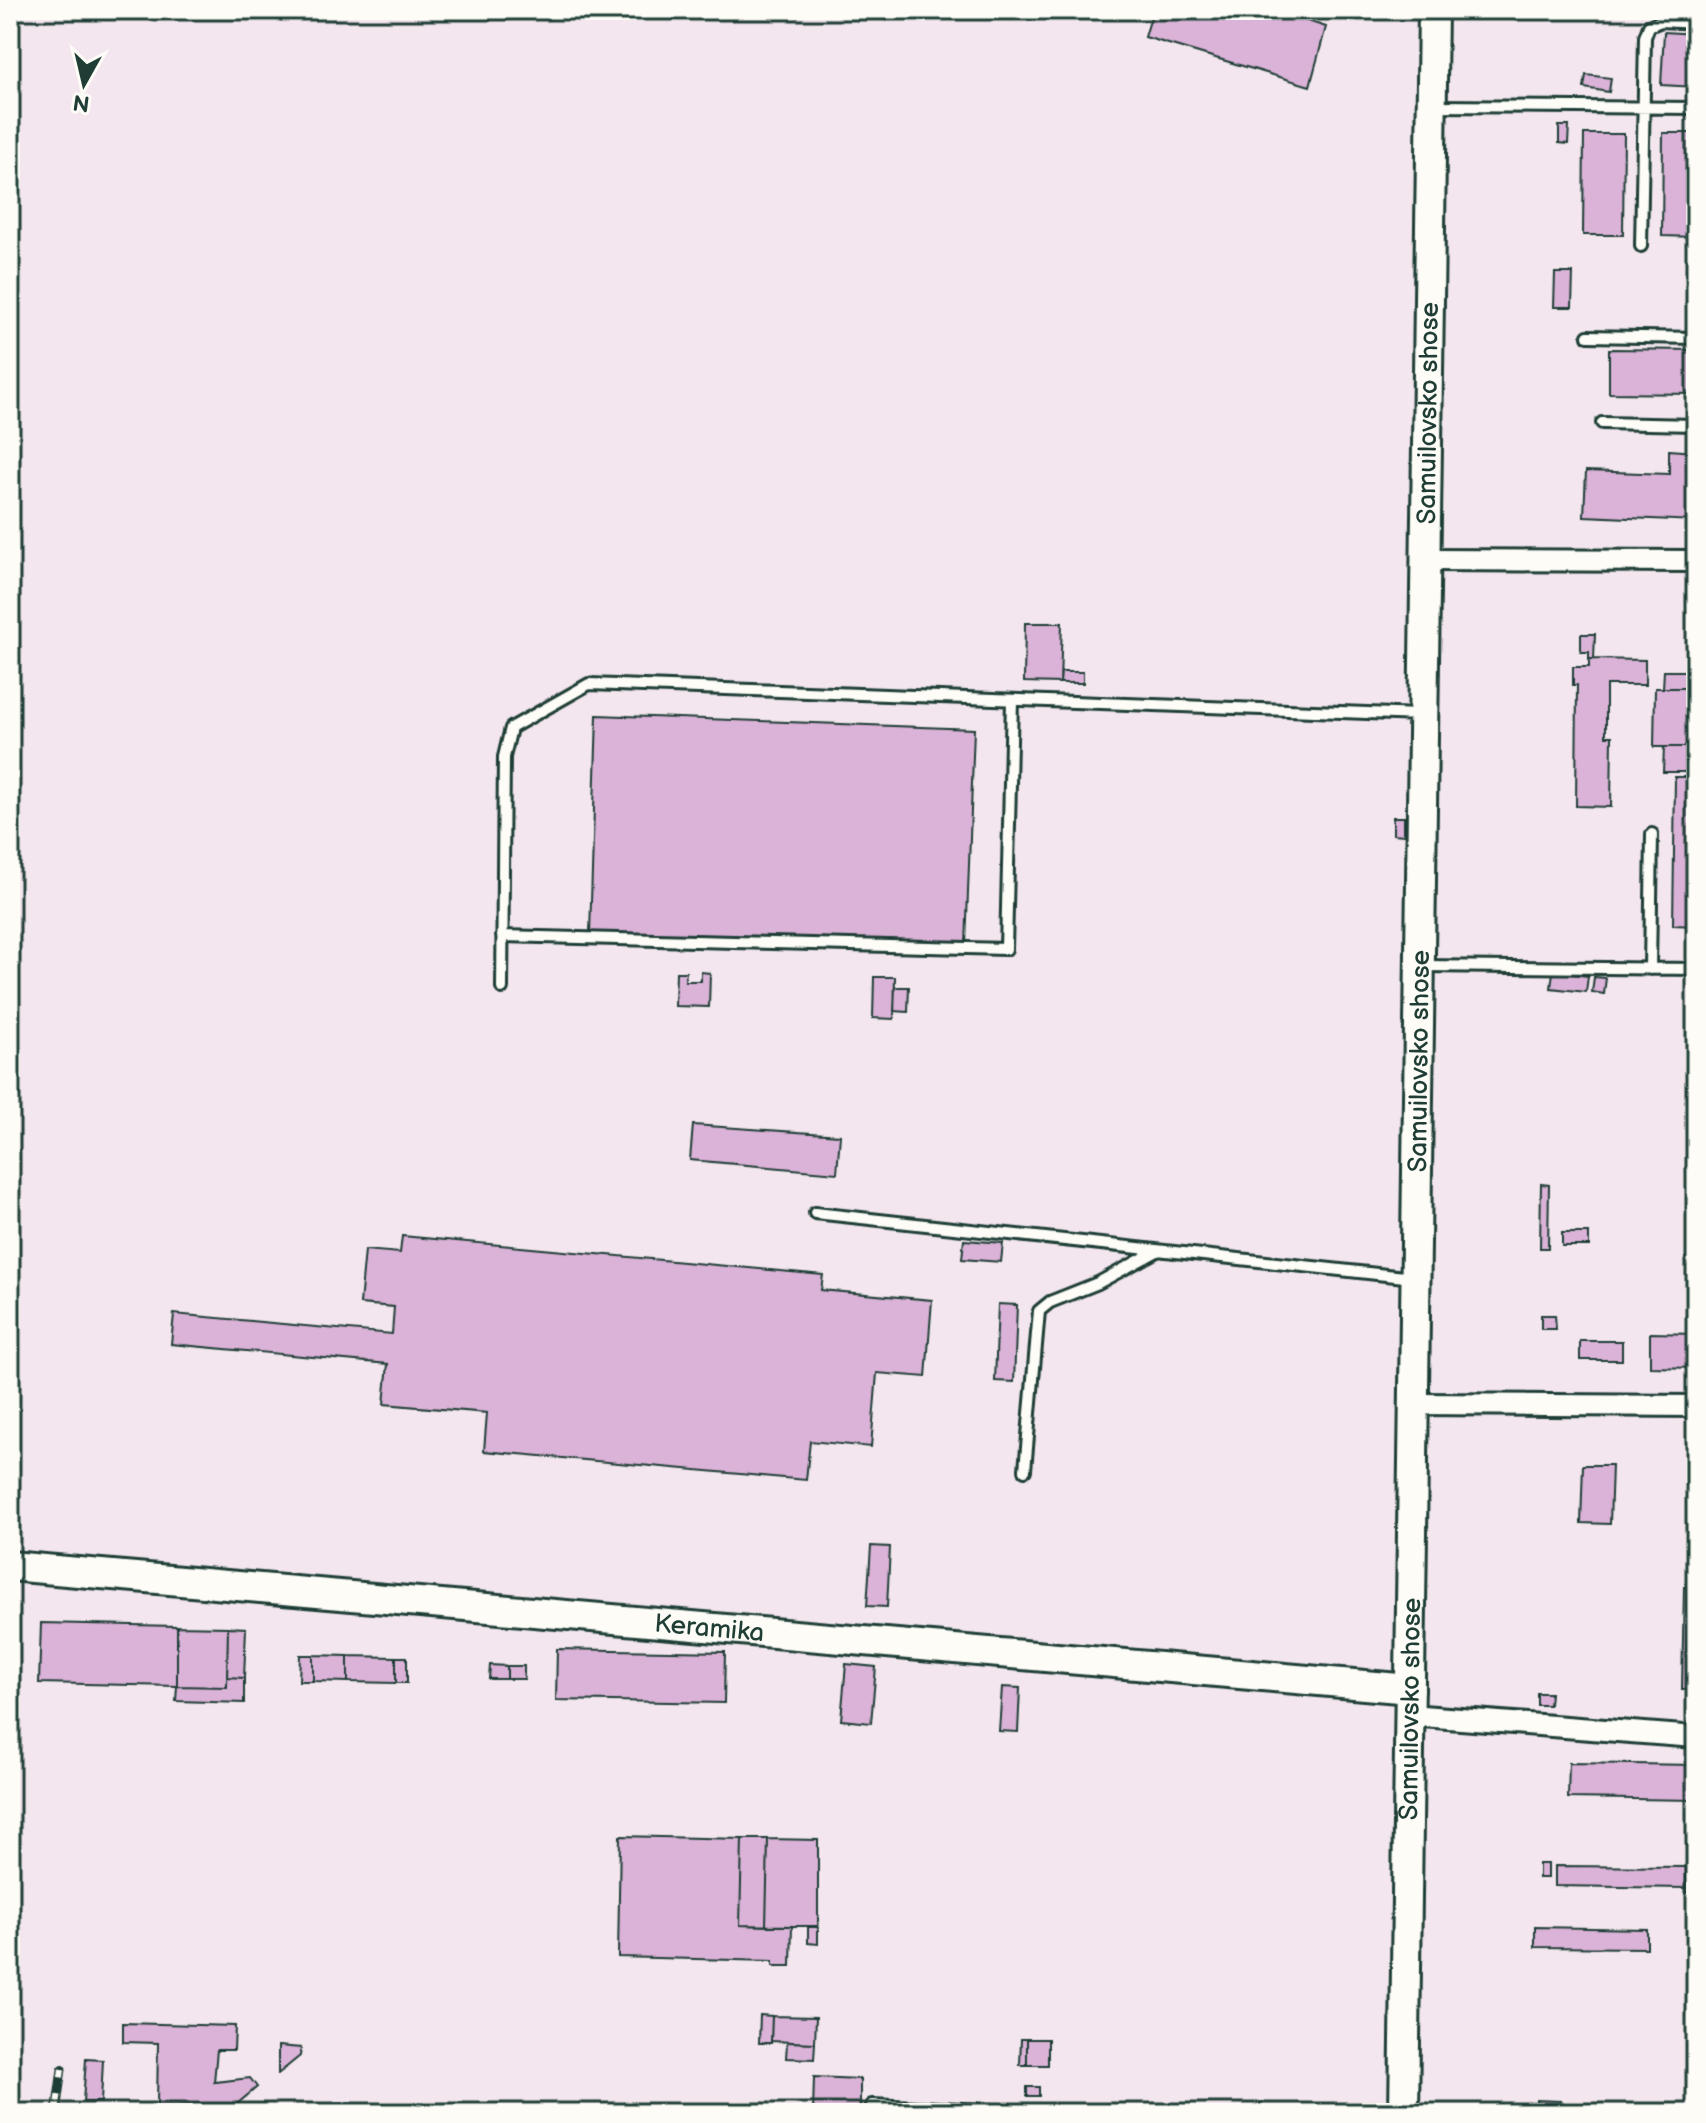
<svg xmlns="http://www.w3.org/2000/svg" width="1706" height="2123" font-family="'Balsamiq Sans',sans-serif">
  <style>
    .built { fill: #f3e6ee }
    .building { fill: #dbb2d8; stroke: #1f3d34; stroke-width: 2 }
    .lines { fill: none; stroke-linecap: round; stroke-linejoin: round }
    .lane-casing { stroke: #1f3d34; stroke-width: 16 }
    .street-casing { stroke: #1f3d34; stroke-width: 26 }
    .secondary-casing { stroke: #1f3d34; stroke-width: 34 }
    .lane { stroke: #fdfcf7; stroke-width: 10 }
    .street { stroke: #fdfcf7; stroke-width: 20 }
    .secondary { stroke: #fdfcf7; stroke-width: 28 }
    .rail-casing { stroke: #1f3d34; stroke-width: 9 }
    .rail { stroke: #fdfcf7; stroke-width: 6; stroke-dasharray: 18; stroke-linecap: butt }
    .labels { text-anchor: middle; stroke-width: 6; stroke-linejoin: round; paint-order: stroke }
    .street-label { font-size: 26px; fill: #1f3d34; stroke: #fdfcf7 }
  </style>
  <rect width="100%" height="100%" fill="#fdfcf7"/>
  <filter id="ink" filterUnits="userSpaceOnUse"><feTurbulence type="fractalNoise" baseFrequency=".0125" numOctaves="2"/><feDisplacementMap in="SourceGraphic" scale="16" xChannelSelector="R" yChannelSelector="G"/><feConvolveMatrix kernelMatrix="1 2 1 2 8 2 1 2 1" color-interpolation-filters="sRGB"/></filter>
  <g filter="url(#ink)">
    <!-- built -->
    <path class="built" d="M10 10H1696V2113H10Z"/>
    <!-- building -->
    <path class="building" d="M1153 10H1274L1326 27 1310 86 1145 37Z
      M1664 32 1696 34V87L1661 85Z
      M1586 75 1611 78 1609 92 1584 88Z
      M1559 126H1569L1568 144 1559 143Z
      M1663 133H1696V237L1662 236Z
      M1584 134H1624L1623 235H1583Z
      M1555 273H1573L1572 307H1554Z
      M1609 349 1696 350V394L1609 393Z
      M1669 450 1696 452V521L1584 516 1586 471 1669 474Z
      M1025 623H1062L1060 683 1024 682Z
      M1581 634H1595L1594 659H1589V652H1581Z
      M1589 659 1645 660V685H1606V736H1612L1611 807 1576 806 1577 685H1573V667H1589Z
      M1664 671H1696V688H1663Z
      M1061 672H1083V683H1060Z
      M1655 688H1696V747H1654Z
      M597 715 974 729 966 946 590 933Z
      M1664 747H1696V772H1663Z
      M1675 777H1696V926L1673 925Z
      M1393 817H1404V835L1393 834Z
      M676 972H686L685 981H701V972L710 973 709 1007 675 1006Z
      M1553 972 1588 976 1586 992 1551 988Z
      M874 977H895L894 1019 873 1018Z
      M1594 977 1606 978 1604 994 1592 992Z
      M895 987H909L908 1012 894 1011Z
      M693 1125 840 1135 837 1173 690 1160Z
      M1541 1184 1549 1185 1548 1248H1540Z
      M1562 1233H1589V1246H1562Z
      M402 1236 823 1275 821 1290 932 1300 926 1377 877 1373 871 1447 810 1441 806 1480 484 1451 487 1413 384 1404 388 1364 171 1344 174 1314 392 1334 394 1307 360 1304 365 1250 400 1253Z
      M964 1240 1003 1243 1001 1262 962 1259Z
      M998 1304 1017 1305 1014 1382 995 1381Z
      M1541 1315H1555L1556 1329H1541Z
      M1650 1333 1696 1334V1368L1650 1367Z
      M1580 1341H1622V1360H1580Z
      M1583 1465H1612L1610 1524 1581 1523Z
      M871 1546 890 1547 887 1607 867 1606Z
      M1684 1587H1696V1689H1682Z
      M41 1623 177 1626V1686L39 1683Z
      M177 1626 228 1627 227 1687 177 1686Z
      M228 1627 246 1628 244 1678 227 1677Z
      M557 1649 725 1652 724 1703 556 1700Z
      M300 1655H313V1681H299Z
      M313 1655 348 1656V1682L313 1681Z
      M348 1656 396 1657V1683L348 1682Z
      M396 1657H407V1683H396Z
      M846 1664 876 1667 871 1723 841 1720Z
      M490 1665 507 1666V1679H489Z
      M507 1666H524V1679H507Z
      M227 1677 244 1678V1703L176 1701 177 1686 227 1687Z
      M1002 1687 1020 1688 1018 1732 999 1731Z
      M1537 1693H1550L1549 1705H1537Z
      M1569 1763 1696 1765V1800L1568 1798Z
      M620 1836 742 1839 740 1925 792 1926 791 1966H773V1961L618 1957Z
      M742 1839H768L766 1926 740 1925Z
      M768 1839 818 1840V1926H766Z
      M1539 1864H1548V1878H1539Z
      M1555 1866 1686 1867V1888L1555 1886Z
      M1687 1867H1696V1893H1687Z
      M808 1927H818V1944L808 1943Z
      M1535 1927 1647 1929V1948L1535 1947Z
      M760 2015 772 2016 771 2043H759Z
      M772 2016 816 2017 815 2043 771 2041Z
      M123 2023 235 2026 234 2050H217L214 2082 250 2078 257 2087 237 2104 157 2106 158 2043 123 2042Z
      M1021 2039H1027V2065H1020Z
      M1027 2039H1048V2065H1027Z
      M787 2042 815 2043 814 2059 786 2058Z
      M278 2046 301 2048 300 2056 278 2074Z
      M86 2059 103 2060 101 2102H83Z
      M814 2077 860 2079V2113H813Z
      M1027 2087H1039V2096H1027Z
      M1536 2100 1561 2101V2113H1536Z"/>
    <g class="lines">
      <defs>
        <path id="lane" d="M1434 106 1696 108
          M1641 246 1645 37 1649 26 1661 21 1696 23
          M1588 336 1696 338
          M1602 423 1696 425
          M502 936 1006 949 1012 700
          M1422 966 1696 969
          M1650 969 1652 834
          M502 988 504 757 511 728 589 684 1420 715
          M815 1213 1414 1278
          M1025 1470 1039 1311 1050 1302 1098 1283 1157 1251
          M872 2105 1049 2113"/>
        <path id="street" d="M1425 560 1696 561
          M1414 1404 1696 1406
          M1409 1715 1696 1737"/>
        <g id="secondary">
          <path id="s1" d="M10 1566 1410 1689"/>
          <path id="s2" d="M1404 2113 1433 10"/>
        </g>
      </defs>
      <!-- lane casing -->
      <use href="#lane" class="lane-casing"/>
      <!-- street casing -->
      <use href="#street" class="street-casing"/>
      <!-- secondary casing -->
      <use href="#secondary" class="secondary-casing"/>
      <!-- lane -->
      <use href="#lane" class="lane"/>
      <!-- street -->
      <use href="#street" class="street"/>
      <!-- secondary -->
      <use href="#secondary" class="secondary"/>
      <defs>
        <path id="rail" d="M56 2113 62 2069"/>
      </defs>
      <!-- rail casing -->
      <use href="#rail" class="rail-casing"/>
      <!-- rail -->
      <use href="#rail" class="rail"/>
    </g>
  </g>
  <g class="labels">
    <!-- street labels -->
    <g class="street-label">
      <text dy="9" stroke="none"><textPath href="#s2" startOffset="1700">Samuilovsko shose</textPath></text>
      <text dy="9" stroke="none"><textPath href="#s2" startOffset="1052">Samuilovsko shose</textPath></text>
      <text dy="9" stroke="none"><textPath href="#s1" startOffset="702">Keramika</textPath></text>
      <text dy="9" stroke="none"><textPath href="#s2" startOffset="404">Samuilovsko shose</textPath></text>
    </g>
  </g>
  <!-- margin -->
  <rect width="1706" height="2123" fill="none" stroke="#fdfcf7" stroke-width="40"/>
  <rect x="20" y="20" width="1666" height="2083" fill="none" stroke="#1f3d34" stroke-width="3" filter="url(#ink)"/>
  <!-- north arrow -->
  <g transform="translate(84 84) rotate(188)" stroke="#fdfcf7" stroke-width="6" paint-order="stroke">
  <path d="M0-6L14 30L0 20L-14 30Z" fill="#1f3d34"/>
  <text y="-12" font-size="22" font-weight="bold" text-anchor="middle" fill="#1f3d34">N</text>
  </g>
</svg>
